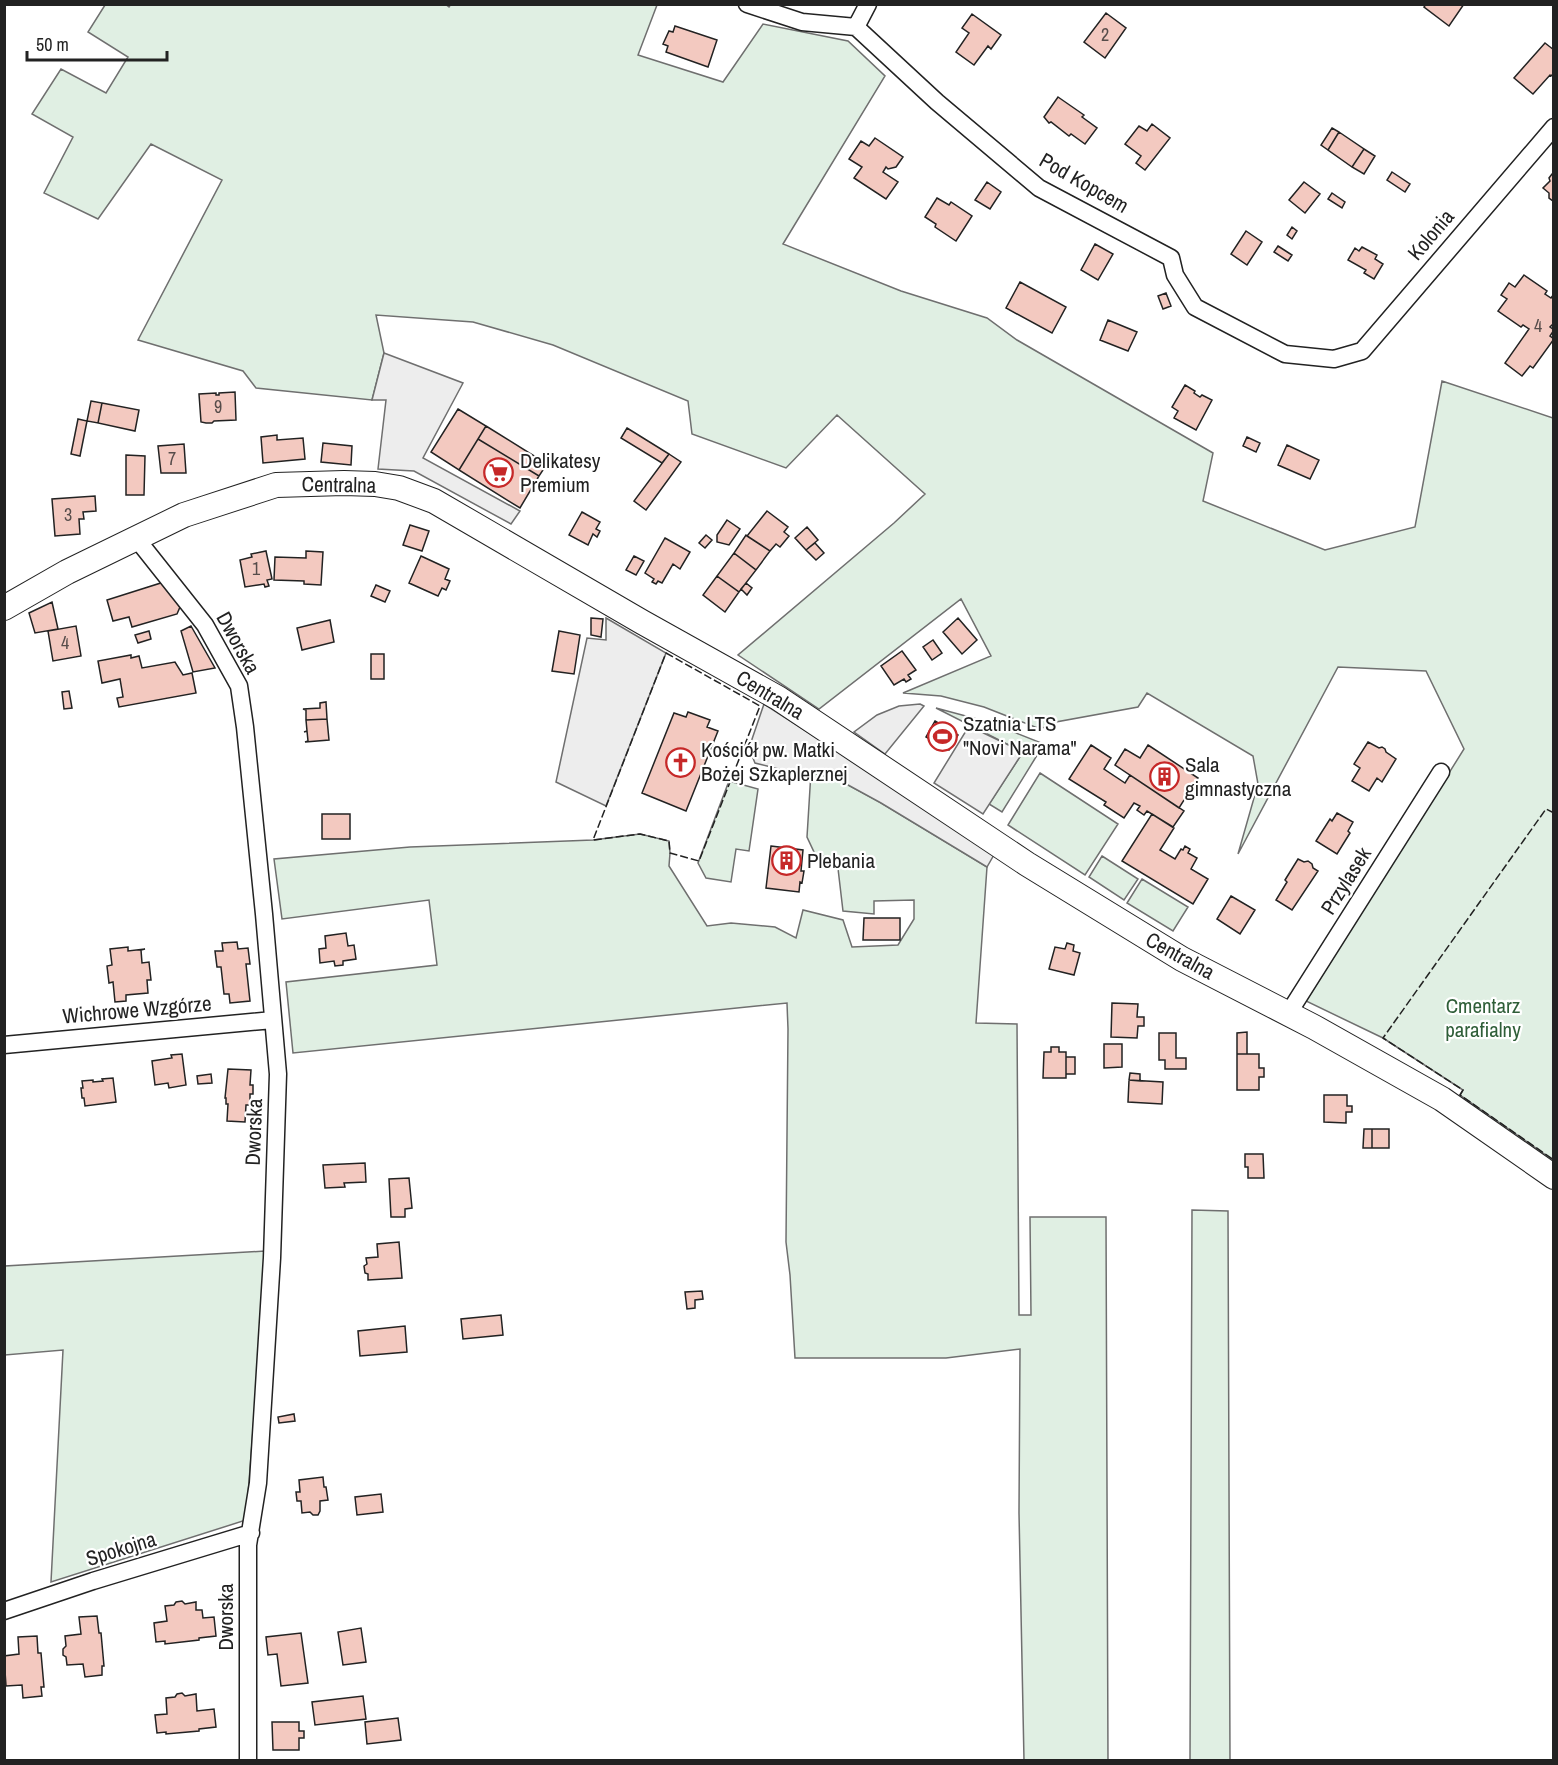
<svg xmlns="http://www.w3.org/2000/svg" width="1558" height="1765" font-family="'Archivo Narrow',sans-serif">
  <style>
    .green { fill: #e0efe3; stroke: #6f6f6f; stroke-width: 1.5 }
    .parking { fill: #ededed; stroke: #6f6f6f; stroke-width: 1.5 }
    .building { fill: #f3c9c0; stroke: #222; stroke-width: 1.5 }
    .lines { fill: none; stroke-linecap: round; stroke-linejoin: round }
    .street-casing { stroke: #222; stroke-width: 19 }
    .secondary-casing { stroke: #222; stroke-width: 26 }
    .street { stroke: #fff; stroke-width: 16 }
    .secondary { stroke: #fff; stroke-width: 24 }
    .fence { stroke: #222; stroke-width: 1.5; stroke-dasharray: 8 3; stroke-linecap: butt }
    .labels { text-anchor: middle; stroke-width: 4.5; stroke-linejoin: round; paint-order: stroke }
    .number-label { font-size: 18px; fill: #564c4a }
    .street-label { font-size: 21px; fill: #222; stroke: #fff }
    .poi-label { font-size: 21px; fill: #222; stroke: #fff; text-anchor: start }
    .park-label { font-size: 21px; fill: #2f5e38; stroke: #fff }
  </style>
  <rect width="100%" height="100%" fill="#fff"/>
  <!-- green -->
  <path class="green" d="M445 4 449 7 451 4 657 5 638 55 723 82 763 24 848 41 885 76 783 244 901 291 987 318 1017 340 1213 453 1203 501 1325 550 1415 527 1442 381 1553 418V1160L1460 1095 1463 1090 1383 1038 1306 1001 1464 749 1426 671 1338 667 1238 854 1258 784 1253 756 1147 693 1138 707 1056 722 1053 728 1035 727 984 707 941 696 903 693 991 656 961 599 819 709 738 655 894 523 925 494 837 415 786 468 692 434 688 401 553 345 473 322 376 315 384 353 372 400 256 388 243 371 138 340 222 180 151 144 98 219 44 193 73 137 32 114 61 69 106 93 128 57 88 32 105 5Z
    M936 708 988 722 1044 744 1002 812 989 804 1023 752Z
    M811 772 839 780 878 801 987 867 976 1023 1017 1024 1019 1315H1031L1030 1217H1106L1108 1760H1024L1019 1513 1020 1349 946 1358H795L790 1275 786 1242 788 1029 787 1003 293 1053 286 982 437 965 429 900 282 919 274 859 410 847 593 840 640 834 669 841 670 853 669 866 707 926 731 923 775 927 796 938 803 910 843 920 852 947 898 945 914 919V900L874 901V914L843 911 837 860 815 854 807 837Z
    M1040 773 1118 824 1085 875 1008 825Z
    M729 781 758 789 749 851 736 849 731 882 706 878 698 863Z
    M1102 856 1138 879 1124 900 1089 877Z
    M1142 879 1188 907 1173 931 1127 903Z
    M1192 1210 1228 1211 1230 1760H1190Z
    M265 1251 261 1328 246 1520 51 1582 63 1350 5 1355V1266Z"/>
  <!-- parking -->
  <path class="parking" d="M384 353 463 383 423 458 520 511 511 524 414 471 378 469 386 400H372Z
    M606 618 666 653 606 806 556 782 587 638 606 640Z
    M764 704 995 853 987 867 881 803 839 780 811 772 803 775 755 763 749 748Z
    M920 704 924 706 885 754 854 732 877 715 899 706Z
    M969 726 1023 752 983 814 934 783Z"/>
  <!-- building -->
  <path class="building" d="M1426 4H1464L1449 26 1424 7Z
    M1106 13 1126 28 1105 58 1084 42Z
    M972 14 1001 35 991 49 988 46 974 65 956 52 969 33 962 28Z
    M675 26 717 40 708 67 666 52 668 46 663 44 669 31 673 32Z
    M1545 43 1554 50V73L1551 76 1550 75 1533 94 1514 78Z
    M1058 97 1084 115 1082 117 1097 128 1085 144 1071 134 1069 136 1051 122 1049 123 1044 117Z
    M1152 124 1170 138 1145 170 1136 163 1141 156 1125 144 1139 126 1147 131Z
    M1332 128 1339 132 1328 150 1321 145Z
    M1339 132 1364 149 1352 167 1328 150Z
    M875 138 903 157 896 167 888 169 886 167 883 172 898 182 886 199 854 178 862 167 849 159 861 141 869 146Z
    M1364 149 1375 156 1364 174 1352 167Z
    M1392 172 1410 184 1405 192 1387 180Z
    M1552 174H1554L1553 201 1549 198V193L1543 188 1550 181 1549 178Z
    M987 182 1001 192 990 209 975 200Z
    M1304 182 1320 194 1305 213 1289 200Z
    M1332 193 1345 202 1342 208 1328 199Z
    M937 198 949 205 951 202 972 216 956 241 935 227 936 224 925 217Z
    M1292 227 1297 231 1292 239 1287 235Z
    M1246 231 1262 242 1247 265 1231 254Z
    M1095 244 1113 254 1098 280 1081 270Z
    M1278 246 1292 255 1288 261 1274 252Z
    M1362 247 1377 255 1375 259 1383 264 1374 279 1364 273 1366 270 1348 260 1355 248 1359 251Z
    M1524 275 1547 291 1545 294 1551 298 1554 294V323L1550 327 1554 330 1550 336 1554 339 1533 368 1530 366 1522 376 1505 363 1529 329 1523 325 1521 327 1498 311 1507 299 1501 295 1509 283 1515 287Z
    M1020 282 1066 307 1052 333 1006 308Z
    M1166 293 1171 306 1163 309 1158 296Z
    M1108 320 1137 332 1128 351 1100 340Z
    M1185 385 1195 391 1194 393 1200 397 1202 395 1212 400 1196 430 1174 418 1178 411 1172 407Z
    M235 392 236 420 214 421 212 423H206L201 422 199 394 216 393V395H219V393Z
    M91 401 102 403 98 423 87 421Z
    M102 403 139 410 135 431 98 423Z
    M458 409 486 426 459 470 431 452Z
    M78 419 87 421 80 456 71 454Z
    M486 426 547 464 539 476 478 439Z
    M627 428 669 454 662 463 621 438Z
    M277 435V440L303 438 305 459 263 463 261 437Z
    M1247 437 1260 443 1256 452 1243 446Z
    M478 439 539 476 520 508 459 470Z
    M323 443 352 446 351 465 321 462Z
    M184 444 186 473H161L158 446Z
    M1287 445 1319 460 1310 479 1278 465Z
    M669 454 681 462 646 510 634 501Z
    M126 455 145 456 144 495H126Z
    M95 496 96 511 83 512 84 519H79L80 534 55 536 52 499Z
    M767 511 788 527 784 532 789 536 780 547 776 544 770 551 747 536Z
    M582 512 600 522 596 529 600 531 597 537 593 534 588 545 569 535Z
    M727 520 740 529 729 545 717 542V535Z
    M410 525 429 531 422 551 403 545Z
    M807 527 818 540 806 550 795 538Z
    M706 535 712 540 705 548 699 543Z
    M746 535 770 551 756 570 734 553Z
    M665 538 690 552 680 569 673 564 662 583 658 581 656 584 652 582 654 579 645 573Z
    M815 543 824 553 816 560 806 550Z
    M266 551 272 579 267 580 269 586 265 587 264 584 258 585 245 587 240 560 252 557 251 554Z
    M306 551 323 552 321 585 304 584V581L274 580 275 557 306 558Z
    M734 553 756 570 739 592 717 576Z
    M421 556 449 569 445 579 450 581 446 590 442 588 438 596 409 583Z
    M634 556 644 561 636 575 626 570Z
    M717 576 739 592 725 612 703 595Z
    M164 582 180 607 177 614 132 627 129 617 113 621 107 600Z
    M746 583 752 588 747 595 741 589Z
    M376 585 390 591 385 602 371 596Z
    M52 602 58 629 35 633 29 613Z
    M591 618 603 619 601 637 591 635Z
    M958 618 977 640 962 654 943 632Z
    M330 620 334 642 302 650 297 628Z
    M76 626 81 656 53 661 48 631Z
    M191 626 215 668 193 672 181 631Z
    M149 631 151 639 138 643 135 635Z
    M559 631 580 635 574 674 552 671Z
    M933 640 942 653 932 660 923 647Z
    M902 651 916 670 908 675 911 679 906 682 904 679 894 685 881 666Z
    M371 654H384V679H371Z
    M131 655V658L139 656 142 668 175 662 183 675 192 673 196 693 119 707 117 698 123 697 120 679 102 683 98 661Z
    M69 691 72 708 64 709 62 692Z
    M326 702 327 719 306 720V710L303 709 320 708V703Z
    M688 712 710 720 707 727 718 731 686 811 642 793 674 713 686 717Z
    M327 719 329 740 305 742 308 741 307 731 304 732 307 731 306 720Z
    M935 721 958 735 949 750 926 737Z
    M1368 742 1379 748 1382 747 1385 749 1386 752 1396 759 1382 782 1377 778 1369 791 1352 781 1360 768 1354 764Z
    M1091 745 1111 758 1104 769 1125 783 1130 775 1184 811 1173 827 1147 811 1144 815 1137 810 1140 806 1134 803 1124 818 1104 805 1106 802 1069 779Z
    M1148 745 1198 778 1179 808 1115 765 1125 749 1140 758Z
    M1337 813 1353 822 1348 831 1350 833 1337 854 1316 841 1330 819 1332 821Z
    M322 814H350V839H322Z
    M1152 814 1174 828 1160 850 1175 859 1181 849 1183 850 1185 846 1190 849 1188 853 1197 858 1191 869 1208 879 1193 904 1122 861Z
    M771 846 803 850 801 871H804L802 883 800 882 799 892 766 888Z
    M1298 859 1304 862 1308 861 1312 864 1313 868 1318 871 1292 910 1276 900 1287 882 1285 880Z
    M1231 896 1255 910 1240 934 1217 919Z
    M864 918H900V940H863Z
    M346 933 348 946 354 945 356 959 343 961V965L335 966 334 961 320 963 319 949 326 948 325 936Z
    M237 942 238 949 248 948 250 964H246L250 1001 230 1003 229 994H224L221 967H217L215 951H223L222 943Z
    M1067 943 1074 945 1073 951 1080 953 1074 975 1049 969 1055 947 1065 949Z
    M128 947V951L145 949 141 950 142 963 149 962 151 980H147L148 993 126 995V1001L115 1002 113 982 109 983 107 966 112 965 110 949Z
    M1112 1003 1138 1004 1137 1017H1144V1026H1138L1137 1038 1111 1037Z
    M1247 1032V1054H1237V1033Z
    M1159 1033H1176V1058H1186V1069H1165V1060H1159Z
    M1104 1044H1122V1067L1104 1068Z
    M1051 1047H1059V1052H1066V1078H1043L1044 1052H1051Z
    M182 1054 186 1085 169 1088 168 1083 155 1085 152 1061 172 1058 171 1055Z
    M1237 1054H1259V1068H1264V1077H1259V1090H1237Z
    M1066 1057H1075V1074H1066Z
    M228 1069 251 1070 250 1085H253V1094H250V1105H246L245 1122 227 1121 228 1104H226V1098H225Z
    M1130 1073 1140 1074V1081L1129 1080Z
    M211 1074 212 1083 198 1084 197 1076Z
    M113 1078 116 1102 85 1106 84 1098H82L81 1088H83L82 1081 93 1080V1082L103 1081 102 1079Z
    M1129 1080 1163 1082 1162 1104 1128 1102Z
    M1324 1095H1347V1106H1352V1112H1346V1123L1324 1122Z
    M1364 1129H1372V1148H1363Z
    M1372 1129H1389V1148H1372Z
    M1245 1154H1263L1264 1178H1248V1167H1245Z
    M365 1163 366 1182 344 1183 345 1187 325 1188 323 1165Z
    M409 1178 412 1208 405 1209V1217H391L389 1179Z
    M399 1242 402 1278 368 1280V1274L365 1273 364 1266 367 1264 366 1258 378 1257 377 1244Z
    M702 1291 703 1299 695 1300V1308L687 1309 685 1292Z
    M501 1315 503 1335 463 1339 461 1319Z
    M405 1326 407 1352 360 1356 358 1331Z
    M294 1414 295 1421 279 1423 278 1417Z
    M323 1477 324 1487H326L328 1500 320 1501V1511L318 1515H313L310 1512 302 1513 301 1501H297L296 1492H300L299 1480Z
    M381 1494 383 1512 357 1515 355 1497Z
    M182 1601 185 1604 196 1602V1610H202L203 1618 214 1617 216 1636 199 1638V1640L165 1644V1641L156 1642 154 1623 167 1621 165 1606 174 1605 176 1602Z
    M97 1616 99 1633H101L104 1666H102V1675L85 1677 83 1664 67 1665 66 1657 63 1655V1649L66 1646 65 1636 81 1634 79 1617Z
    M361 1628 366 1662 343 1665 338 1632Z
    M301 1633 308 1683 281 1686 277 1654 268 1655 266 1637Z
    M37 1636 38 1653H41L44 1687H41L42 1696 23 1698 22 1685 6 1686 4 1656 19 1654 18 1637Z
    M182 1693 185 1696 196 1694 197 1711 214 1709 216 1727 199 1729V1731L166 1734V1732L157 1733 155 1715 167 1714 166 1698 175 1697 177 1694Z
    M363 1696 366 1719 315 1725 312 1702Z
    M398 1718 401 1740 367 1744 365 1722Z
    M272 1722H299V1731H304V1738H299V1750H273Z"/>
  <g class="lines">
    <defs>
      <path id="street" d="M747 4 802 22 856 27 937 102 1039 188 1171 258 1175 275 1195 307 1285 354 1334 359 1362 351 1554 127
        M856 27 868 4
        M136 538 205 625 239 686 245 727 264 914 278 1074 272 1258 258 1483 248 1545V1760
        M1288 1014 1441 772
        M4 1045 273 1020
        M4 1611 93 1581 251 1533"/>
      <path id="secondary" d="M4 608 67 572 184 515 276 485 344 483 375 484 399 488 434 501 642 622 778 698 1027 864 1182 959 1314 1027 1442 1099 1554 1177"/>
    </defs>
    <!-- street casing -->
    <use href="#street" class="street-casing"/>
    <!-- secondary casing -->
    <use href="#secondary" class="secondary-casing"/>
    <!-- street -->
    <use href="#street" class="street"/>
    <!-- secondary -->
    <use href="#secondary" class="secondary"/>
    <!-- fence -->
    <path class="fence" d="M666 653 760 706 699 861 670 853 669 841 640 834 593 840Z
      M1554 813 1546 809 1383 1038 1463 1090 1460 1095 1554 1160"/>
  </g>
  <!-- icons -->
  <defs>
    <symbol id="supermarket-ring" viewBox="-11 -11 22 22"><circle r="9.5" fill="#fff" stroke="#c62828" stroke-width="1.5"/><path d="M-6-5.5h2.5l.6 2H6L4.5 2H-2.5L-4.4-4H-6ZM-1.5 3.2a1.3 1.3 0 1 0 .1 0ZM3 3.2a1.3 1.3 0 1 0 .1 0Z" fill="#c62828"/></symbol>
    <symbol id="stadium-ring" viewBox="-11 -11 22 22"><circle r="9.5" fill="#fff" stroke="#c62828" stroke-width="1.5"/><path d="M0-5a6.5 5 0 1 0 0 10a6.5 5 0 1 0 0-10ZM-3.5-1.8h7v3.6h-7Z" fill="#c62828"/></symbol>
    <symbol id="church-ring" viewBox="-11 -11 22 22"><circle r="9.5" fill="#fff" stroke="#c62828" stroke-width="1.5"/><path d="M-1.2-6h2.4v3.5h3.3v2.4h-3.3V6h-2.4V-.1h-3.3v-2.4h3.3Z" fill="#c62828"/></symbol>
    <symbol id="building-ring" viewBox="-11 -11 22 22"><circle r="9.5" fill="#fff" stroke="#c62828" stroke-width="1.5"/><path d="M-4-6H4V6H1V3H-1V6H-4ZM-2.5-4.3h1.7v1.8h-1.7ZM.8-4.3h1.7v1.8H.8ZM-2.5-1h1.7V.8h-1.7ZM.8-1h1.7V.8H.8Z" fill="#c62828"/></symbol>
  </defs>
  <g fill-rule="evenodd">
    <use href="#supermarket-ring" x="482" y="456" width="33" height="33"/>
    <use href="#stadium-ring" x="926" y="720" width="33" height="33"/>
    <use href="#church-ring" x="664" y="746" width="33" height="33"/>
    <use href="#building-ring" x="1148" y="760" width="33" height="33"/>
    <use href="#building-ring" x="770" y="844" width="33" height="33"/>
  </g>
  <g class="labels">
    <!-- number labels -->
    <g class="number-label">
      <text x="1105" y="41">2</text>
      <text x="1538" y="332">4</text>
      <text x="218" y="413">9</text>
      <text x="172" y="465">7</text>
      <text x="68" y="521">3</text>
      <text x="256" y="575">1</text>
      <text x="65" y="649">4</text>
    </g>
    <!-- street labels -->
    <g class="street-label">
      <text transform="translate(1084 183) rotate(30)" y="7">Pod Kopcem</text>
      <text transform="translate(1431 235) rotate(-50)" y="7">Kolonia</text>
      <text transform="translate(339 485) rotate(1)" y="7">Centralna</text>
      <text transform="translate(238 643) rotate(61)" y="7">Dworska</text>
      <text transform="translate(770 695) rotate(31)" y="7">Centralna</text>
      <text transform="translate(1346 881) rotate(-58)" y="7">Przylasek</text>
      <text transform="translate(1180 956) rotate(29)" y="7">Centralna</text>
      <text transform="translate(137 1010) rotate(-5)" y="7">Wichrowe Wzgórze</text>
      <text transform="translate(254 1132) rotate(-88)" y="7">Dworska</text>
      <text transform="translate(121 1549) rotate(-17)" y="7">Spokojna</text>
      <text transform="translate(226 1617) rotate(-90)" y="7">Dworska</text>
    </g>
    <!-- poi labels -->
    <g class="poi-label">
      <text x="520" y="468">Delikatesy<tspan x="520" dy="24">Premium</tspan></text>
      <text x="963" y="731">Szatnia LTS<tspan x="963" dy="24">"Novi Narama"</tspan></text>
      <text x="701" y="757">Kościół pw. Matki<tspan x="701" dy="24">Bożej Szkaplerznej</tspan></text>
      <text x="1185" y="772">Sala<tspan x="1185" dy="24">gimnastyczna</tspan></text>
      <text x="807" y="868">Plebania</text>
    </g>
    <!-- park labels -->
    <g class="park-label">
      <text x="1483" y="1013">Cmentarz<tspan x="1483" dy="24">parafialny</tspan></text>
    </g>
  </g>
  <!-- border -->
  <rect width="1558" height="1765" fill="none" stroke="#222222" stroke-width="12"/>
  <!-- scale -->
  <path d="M27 51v9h140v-9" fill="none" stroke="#222222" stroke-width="3"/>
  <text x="36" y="51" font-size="18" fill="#222222" stroke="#ffffff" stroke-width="4.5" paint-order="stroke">50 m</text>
</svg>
